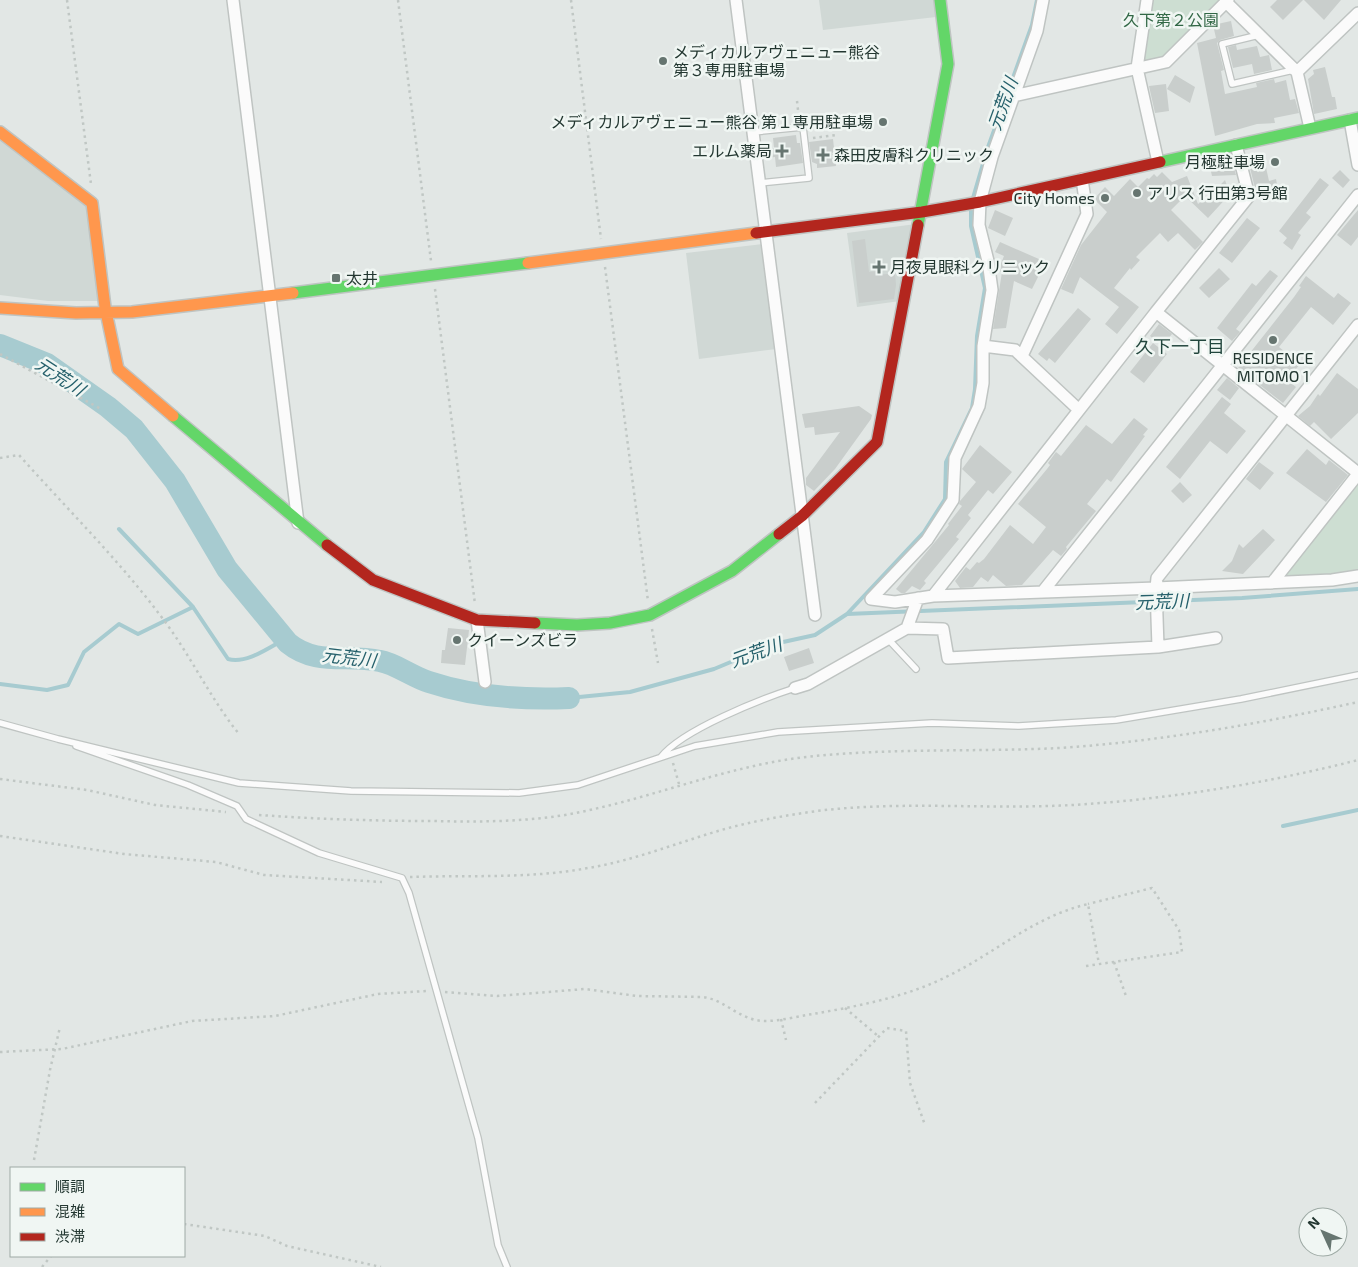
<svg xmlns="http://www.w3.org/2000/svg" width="1358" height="1267" font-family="'Exo 2','Noto Sans JP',sans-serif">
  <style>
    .built { fill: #d0d8d5 }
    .green { fill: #cdded2 }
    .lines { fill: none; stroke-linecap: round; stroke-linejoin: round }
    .stream { stroke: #a7cbd0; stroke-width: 4 }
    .river { stroke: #a7cbd0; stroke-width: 22 }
    .building { fill: #c9cecc }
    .lane-casing { stroke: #bfc4c2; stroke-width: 8 }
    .street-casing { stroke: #bfc4c2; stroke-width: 14 }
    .fast-casing { stroke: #bfc4c2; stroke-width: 14 }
    .slow-casing { stroke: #bfc4c2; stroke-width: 14 }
    .jam-casing { stroke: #bfc4c2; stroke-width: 14 }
    .path { stroke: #c0c7c4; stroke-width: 2.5; stroke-dasharray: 2.5 4; stroke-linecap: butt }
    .lane { stroke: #fbfbfb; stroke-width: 5.5 }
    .street { stroke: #fbfbfb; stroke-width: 11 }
    .fast { stroke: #63d668; stroke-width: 11 }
    .slow { stroke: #ff974d; stroke-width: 11 }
    .jam { stroke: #b3261e; stroke-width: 11 }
    .poi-dot { fill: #667570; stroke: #f0f6f3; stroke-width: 2 }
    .labels { text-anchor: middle; stroke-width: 5; stroke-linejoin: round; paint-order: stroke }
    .park-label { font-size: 16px; fill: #326846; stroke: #f0f6f3 }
    .poi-label { font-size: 16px; fill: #233731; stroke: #f0f6f3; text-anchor: start }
    .water-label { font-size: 18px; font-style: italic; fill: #25606b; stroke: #f0f6f3 }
    .neighbourhood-label { font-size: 18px; fill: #22463d; stroke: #f0f6f3 }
  </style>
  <rect width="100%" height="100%" fill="#e2e7e5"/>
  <!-- built -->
  <path class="built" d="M819 0H934L936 17 823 30Z
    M0 137 87 205 100 301H48L0 295Z
    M916 224 900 301 857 307 847 233Z
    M763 244 776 349 699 359 686 253Z"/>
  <!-- green -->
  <path class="green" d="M1153 0H1220L1164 57 1142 61Z
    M1358 484V572L1283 578Z"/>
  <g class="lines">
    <!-- stream -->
    <path class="stream" d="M973 198 987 150 1032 25 1037 0
      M119 529 193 607
      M847 614 1242 598 1358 589
      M0 684 47 690 68 685 84 652 119 624 138 634 193 607 228 659C247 664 268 648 285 639
      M569 698 630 692 714 669 774 644 815 635 847 614 924 532 945 499 946 462 972 408 975 389 977 336 985 288 971 226V208
      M1283 826 1358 810"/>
    <!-- river -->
    <path class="river" d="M0 345 47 364 108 407 134 429 175 481 227 569 288 643C316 666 346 654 380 661 394 663 413 677 429 682 474 697 521 700 569 698"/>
  </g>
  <!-- building -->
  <path class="building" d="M1277 0H1303L1283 20 1270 7Z
    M1304 0H1341L1324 20Z
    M1231 21 1234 36 1220 40 1217 43 1224 70 1221 71 1225 94 1257 87 1256 83 1274 79 1275 83 1286 80 1290 100 1295 99 1299 113 1274 118 1275 123 1257 124 1215 136 1197 43 1216 38 1213 25Z
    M1236 45 1237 50 1257 46 1260 57 1269 55 1272 70 1254 74 1252 64 1233 68 1228 47Z
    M1325 67 1332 97H1335L1337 109 1314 114 1308 79 1314 74 1313 70Z
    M1175 75 1195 87 1190 103 1167 89Z
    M1166 84 1169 111 1155 113 1149 86Z
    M796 135 797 143H800L803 163 776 167 775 157 767 158 766 149 774 148 773 138Z
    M833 139 836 166 817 168V164L812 162 809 142Z
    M1263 154 1269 181 1276 179 1279 195 1264 198 1263 190 1256 192 1248 160 1251 159V157Z
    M1231 158 1236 175 1212 176 1209 163Z
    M1340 170 1350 180 1343 188 1332 178Z
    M1162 172 1172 182 1187 176 1198 204 1203 200 1205 201 1225 180 1230 194 1208 218 1185 196 1171 210 1203 242 1195 250 1178 233 1168 242 1160 233 1136 257 1140 260 1131 270 1130 268 1114 288 1139 307 1117 334 1105 324 1119 307 1080 277 1073 294 1061 289 1081 245 1107 212 1094 199 1105 187 1114 196 1130 179 1138 187 1147 178 1149 179 1154 174 1157 177Z
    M1320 178 1329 185 1306 213 1311 217 1298 233 1301 235 1292 250 1283 243 1287 238 1279 231Z
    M995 210 1013 218 1005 236 988 228Z
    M1358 210V237L1351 246 1337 235Z
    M1247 218 1260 228 1232 263 1219 253Z
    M865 239 869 272 878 271V275L895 273 896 285 894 299 859 303 852 241Z
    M1000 242 1048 263 1044 272 1041 271 1032 289 1014 281 1006 328 993 329 1002 272 998 271 1004 256 995 252Z
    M1219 268 1230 279 1209 298 1199 288Z
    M1270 270 1278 276 1236 329 1240 332 1232 341 1217 328 1252 283 1256 286Z
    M1306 276 1334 298 1338 293 1351 303 1333 325 1311 307 1279 347 1300 364 1287 380 1296 387 1283 403 1238 368 1294 297 1301 287 1299 286Z
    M1078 308 1091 319 1055 363 1049 358 1047 361 1038 354Z
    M1159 324 1172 334 1162 346 1150 336Z
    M1153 343 1167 354 1144 383 1130 372Z
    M1337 373 1358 389V413L1331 439 1314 422 1310 426 1298 416 1310 406 1318 394 1320 396Z
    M1227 378 1239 388 1230 400 1217 390Z
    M1222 397 1231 404 1224 413 1246 431 1227 454 1210 441 1180 479 1166 467Z
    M859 406 872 415 871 419 835 469 814 491 806 485V478L840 432 815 435 814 427 805 428 802 414Z
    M1134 418 1148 429 1143 435 1145 436 1111 482 1107 479 1087 504 1096 511 1066 547 1067 549 1061 556 1053 550 1022 585 1006 586 993 575 988 582 981 577 973 587 960 588 955 581 966 567 970 570 977 562 979 563 984 559 1010 525 1033 544 1046 527 1018 504 1047 469 1050 465 1048 463 1056 452 1061 456 1086 425 1112 444Z
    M980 445 1012 472 993 494 988 490 968 515 971 518 956 537 959 539 924 581 926 583 920 590 912 586 905 593H901L896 589 949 525 948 524 962 506 959 504 960 501 976 482 962 469Z
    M1307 449 1326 465 1329 460 1348 475 1326 502 1286 473Z
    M1259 462 1274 473 1260 490 1246 479Z
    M1180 482 1192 495 1183 503 1171 491Z
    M1263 529 1275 540 1243 574 1222 571 1232 561 1239 544 1243 548Z
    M448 628 469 630 465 665 441 663 442 650H445Z
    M809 648 814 663 789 671 784 657Z"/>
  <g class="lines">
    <defs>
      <path id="lane" d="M1259 35 1222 44 1232 84 1289 71H1295
        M753 132 803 127 809 178 759 183
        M888 639 916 669
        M0 723 58 739 239 783 351 791 519 793 578 785 695 746 778 732 932 723 1019 726 1116 720 1241 699 1358 675
        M76 746 188 785 237 806 246 819 319 853 402 878 409 893 478 1138 498 1245 507 1267
        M661 757C682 730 761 699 795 688"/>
      <path id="street" d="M233 0 298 523
        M736 0 815 615
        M1147 0 1137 68 1158 162
        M1226 2 1297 72
        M1013 96 1166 62 1228 0
        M1350 120 1358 165
        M1310 128 1297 72 1358 13
        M1236 145 1249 196 1156 312 1358 473
        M1156 312 933 596 1156 588 1157 578 1358 325
        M983 346 1015 350 1078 409
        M1022 356 1087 214 1082 179
        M1272 583 1358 474
        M1044 590 1358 195
        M933 596 895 602 871 599 927 540 953 500 955 458 979 406 983 383V346L992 290 988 261 979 225 980 202 992 157 1037 31 1043 0
        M477 620 485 682
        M907 628 943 629 948 658 1158 647 1216 638
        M1158 647 1156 588 1332 580 1358 576
        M795 688 808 684 907 628 918 598"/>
      <path id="fast" d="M1160 162 1358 118
        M918 225 948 64 940 0
        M293 293 528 263
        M173 416 327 545
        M535 623 577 625 610 623 650 615 732 571 779 534"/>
      <path id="slow" d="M0 132 92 203 105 307 118 369 173 416
        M528 263 756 233
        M0 308 76 313 132 312 293 293"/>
      <path id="jam" d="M756 233 922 212 980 202 1160 162
        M779 534 802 516 877 442 918 225
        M327 545 373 580 477 620 535 623"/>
    </defs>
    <!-- lane casing -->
    <use href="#lane" class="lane-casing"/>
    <!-- street casing -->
    <use href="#street" class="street-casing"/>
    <!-- fast casing -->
    <use href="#fast" class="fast-casing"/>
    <!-- slow casing -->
    <use href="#slow" class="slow-casing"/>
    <!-- jam casing -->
    <use href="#jam" class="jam-casing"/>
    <!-- path -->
    <path class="path" d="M67 0 91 184
      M398 0 431 261
      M571 0 601 239
      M797 101 799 119
      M813 138 836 135
      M605 267 648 601
      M435 289 475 604
      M0 354 101 409
      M0 458 19 455C68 510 119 560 163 619 191 656 210 698 239 734
      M652 629 658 663
      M673 763 679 784
      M0 779 87 790 155 805 226 812
      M259 815C316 819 374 821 432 821 477 822 521 822 565 815 650 800 729 764 815 756 896 748 979 752 1060 748 1161 741 1259 724 1358 702
      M0 836 124 854 216 862 264 875 382 882
      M410 877C468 875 530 879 588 868 637 860 684 840 732 827 760 820 788 815 817 811 907 800 997 811 1087 804 1176 798 1272 782 1358 760
      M1114 962 1126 996
      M1086 966 1182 952 1179 930 1152 888 1088 904
      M445 992 497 996 585 989 637 996 703 997C726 1000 740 1021 765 1021 781 1021 798 1016 813 1014 858 1006 907 997 948 976 997 952 1033 917 1088 904L1099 964
      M845 1008 878 1036
      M781 1019 786 1040
      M0 1052 62 1049 192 1021 275 1016 378 994 427 991
      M815 1103 887 1028 906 1031 910 1083 925 1125
      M34 1160 50 1070 60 1027
      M184 1224 265 1236 287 1246 381 1267
      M42 1267 51 1256"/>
    <!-- lane -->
    <use href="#lane" class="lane"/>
    <!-- street -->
    <use href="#street" class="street"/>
    <!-- fast -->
    <use href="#fast" class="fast"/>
    <!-- slow -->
    <use href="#slow" class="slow"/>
    <!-- jam -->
    <use href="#jam" class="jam"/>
  </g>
  <!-- markers -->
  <g class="poi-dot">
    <circle cx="663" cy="61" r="5"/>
    <circle cx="883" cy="122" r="5"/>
    <path d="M779.5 143.5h5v5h5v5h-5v5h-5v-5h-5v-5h5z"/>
    <path d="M820.5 147.5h5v5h5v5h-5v5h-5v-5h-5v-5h5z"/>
    <circle cx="1275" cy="162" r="5"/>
    <circle cx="1137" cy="193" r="5"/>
    <circle cx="1105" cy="198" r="5"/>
    <path d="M876.5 259.5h5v5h5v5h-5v5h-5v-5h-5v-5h5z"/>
    <rect x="331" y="273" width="10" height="10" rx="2.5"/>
    <circle cx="1273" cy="340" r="5"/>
    <circle cx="457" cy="640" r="5"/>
  </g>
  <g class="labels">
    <!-- park labels -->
    <g class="park-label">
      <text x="1171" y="26">久下第２公園</text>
    </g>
    <!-- poi labels -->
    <g class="poi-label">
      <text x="673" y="58">メディカルアヴェニュー熊谷<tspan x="673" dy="18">第３専用駐車場</tspan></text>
      <text x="873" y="128" text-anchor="end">メディカルアヴェニュー熊谷 第１専用駐車場</text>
      <text x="772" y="157" text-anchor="end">エルム薬局</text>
      <text x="834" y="161">森田皮膚科クリニック</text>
      <text x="1265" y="168" text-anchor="end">月極駐車場</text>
      <text x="1147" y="199">アリス 行田第3号館</text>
      <text x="1095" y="204" text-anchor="end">City Homes</text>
      <text x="890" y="273">月夜見眼科クリニック</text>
      <text x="346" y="284">太井</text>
      <text x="1273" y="364" text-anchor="middle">RESIDENCE<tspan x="1273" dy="18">MITOMO 1</tspan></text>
      <text x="467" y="646">クイーンズビラ</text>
    </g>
    <!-- water labels -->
    <g class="water-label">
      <text transform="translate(1003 104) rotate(-70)" y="6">元荒川</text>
      <text transform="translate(60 377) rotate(33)" y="6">元荒川</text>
      <text transform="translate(1162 602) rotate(-2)" y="6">元荒川</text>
      <text transform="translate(756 653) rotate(-20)" y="6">元荒川</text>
      <text transform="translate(349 658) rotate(7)" y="6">元荒川</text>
    </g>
    <!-- neighbourhood labels -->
    <g class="neighbourhood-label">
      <text x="1180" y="353">久下一丁目</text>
    </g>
  </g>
  <!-- legend -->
  <rect x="10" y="1167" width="175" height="90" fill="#f0f6f3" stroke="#9eaaa5"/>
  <rect x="20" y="1183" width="25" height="8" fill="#63d668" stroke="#9eaaa5"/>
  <text x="55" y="1192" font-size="15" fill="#233731">順調</text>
  <rect x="20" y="1208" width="25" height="8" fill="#ff974d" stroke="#9eaaa5"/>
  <text x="55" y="1217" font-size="15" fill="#233731">混雑</text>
  <rect x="20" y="1233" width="25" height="8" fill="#b3261e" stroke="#9eaaa5"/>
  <text x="55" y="1242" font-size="15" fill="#233731">渋滞</text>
  <!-- north arrow -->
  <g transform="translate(1323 1232) rotate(314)"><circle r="24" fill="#f0f6f3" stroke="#9eaaa5"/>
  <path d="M0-4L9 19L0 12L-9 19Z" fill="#667570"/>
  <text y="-8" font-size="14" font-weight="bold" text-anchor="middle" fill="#233731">N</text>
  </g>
</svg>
